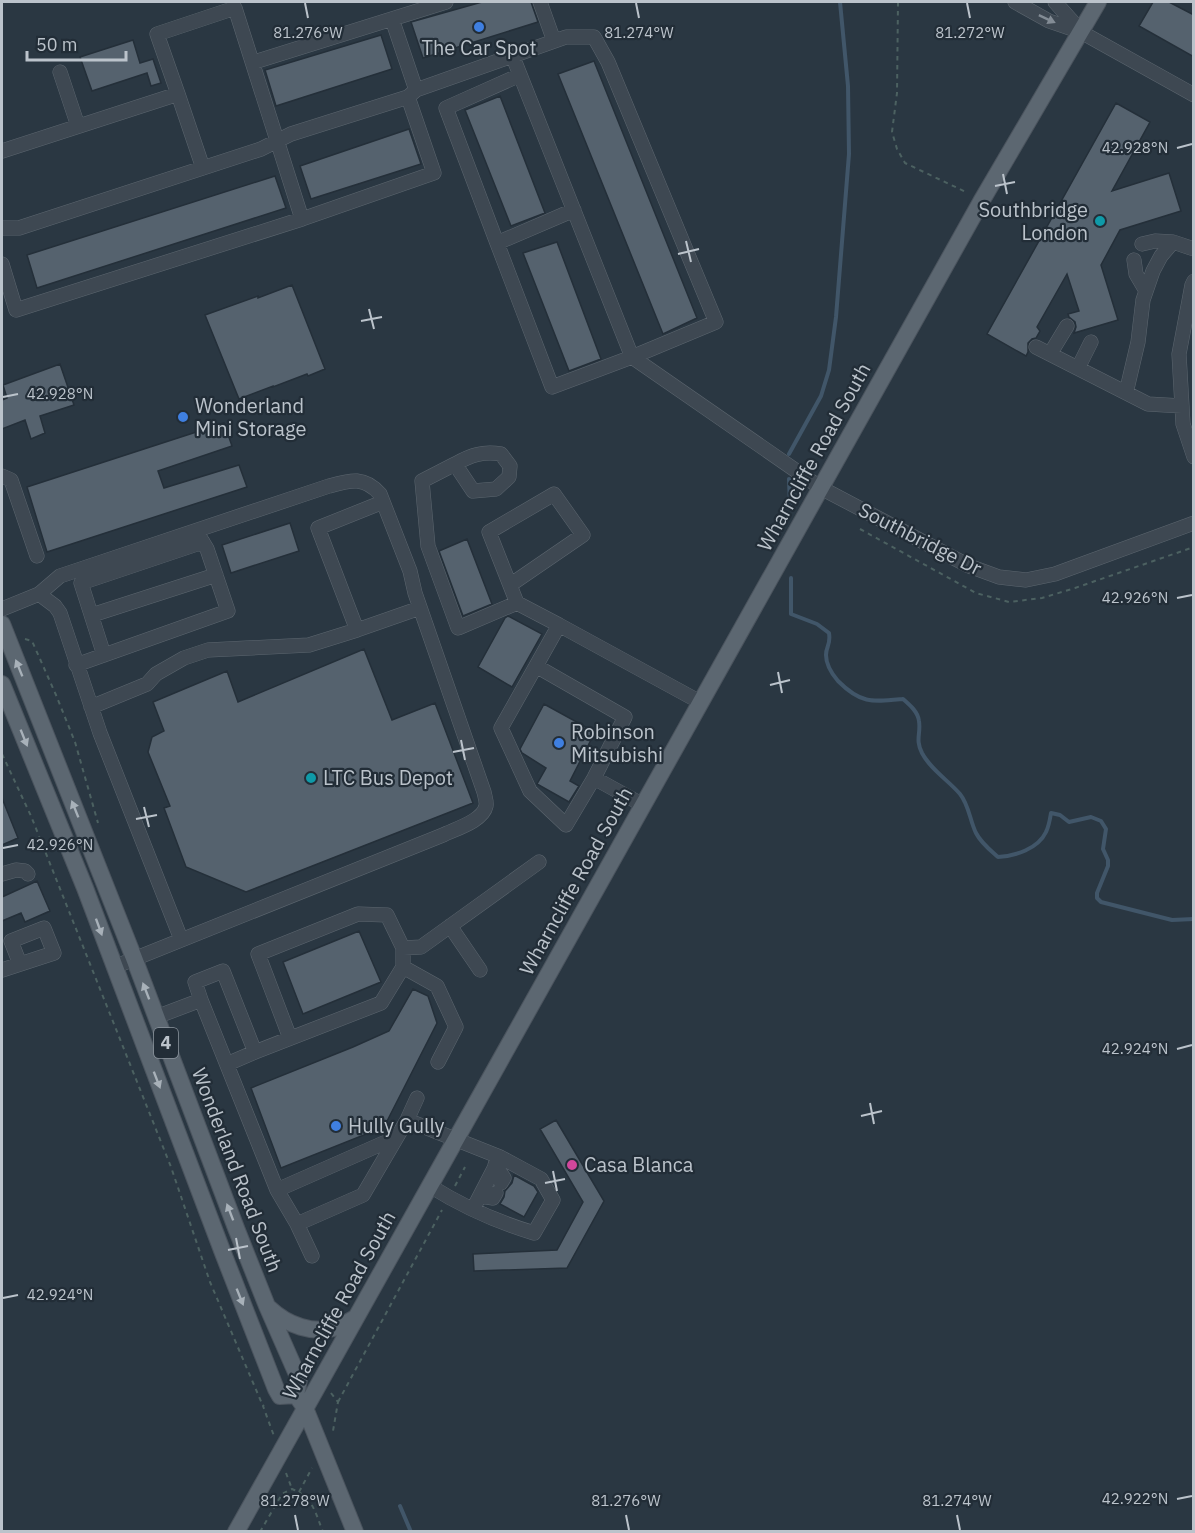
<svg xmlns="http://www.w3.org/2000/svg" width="1195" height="1533" font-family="'IBM Plex Sans',sans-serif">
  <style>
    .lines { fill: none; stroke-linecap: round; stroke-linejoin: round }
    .stream { stroke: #415669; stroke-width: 4 }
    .building { fill: #55626e; stroke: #242f39; stroke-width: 1.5 }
    .minor-casing { stroke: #5c666f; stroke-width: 15 }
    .major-casing { stroke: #4b545e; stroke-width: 18 }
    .path { stroke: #4c6161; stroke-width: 2; stroke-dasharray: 4.5 4.5; stroke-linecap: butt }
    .minor { stroke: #3e4852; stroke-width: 14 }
    .major { stroke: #5c6771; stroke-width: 16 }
    .oneway { fill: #838c95 }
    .oneway2 { fill: #a8b1b9 }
    .ticks { fill: none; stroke: #bbc3cb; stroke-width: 2 }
    .shop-dot { fill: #3f7fe0; stroke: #222d37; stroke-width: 2 }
    .culture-dot { fill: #0f9aa8; stroke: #222d37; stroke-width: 2 }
    .hotel-dot { fill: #d1479c; stroke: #222d37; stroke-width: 2 }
    .labels { text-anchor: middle; stroke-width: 4.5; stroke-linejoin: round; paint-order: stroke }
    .shield { fill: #222d37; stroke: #8d969f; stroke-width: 1.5 }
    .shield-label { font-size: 18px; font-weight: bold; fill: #bbc3cb }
    .poi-label { font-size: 20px; fill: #bbc3cb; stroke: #222d37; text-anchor: start }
    .street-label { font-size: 20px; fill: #bbc3cb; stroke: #222d37 }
    .ticks-label { font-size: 15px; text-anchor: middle; fill: #bbc3cb; stroke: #222d37; stroke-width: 4.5; stroke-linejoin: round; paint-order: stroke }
  </style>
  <rect width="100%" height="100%" fill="#2a3742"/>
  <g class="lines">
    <!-- stream -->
    <path class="stream" d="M789 454 821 396 829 370 836 317 849 154 848 86 840 2
      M789 479 790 507
      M791 578V614L817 624 829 633C831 645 826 646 826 655 826 665 832 674 838 681 861 704 872 702 903 699 910 705 918 712 919 721 921 734 915 739 922 753 931 770 948 780 960 794 969 805 970 821 976 833 981 843 990 850 998 857 1015 856 1038 849 1046 832 1049 826 1050 819 1051 813L1060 815 1069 822 1091 817 1101 821 1106 829 1103 849 1108 860V866L1097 893V898L1101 902 1172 920 1194 919
      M400 1506 411 1532"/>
  </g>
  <!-- building -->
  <path class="building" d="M482 2H531L538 22 423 58 411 22Z
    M1153 2H1169L1194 15V57L1139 26Z
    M381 35 392 69 276 106 265 70Z
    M133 40 140 63 153 59 161 83 151 86 147 73 92 91 80 57Z
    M594 61 697 318 663 334 558 74Z
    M500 96 545 213 511 226 465 110Z
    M1116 103 1150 122 1112 191 1169 173 1181 211 1120 230 1101 265 1118 320 1074 333 1076 327 1075 322 1069 317 1068 314 1079 311 1067 274 1037 327 1040 331 1036 338 1032 339 1028 343V352L1026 356 987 334Z
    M409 129 421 164 311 199 300 166Z
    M275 176 286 208 37 288 27 255Z
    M557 242 601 359 569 371 523 253Z
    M292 285 325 369 308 376 307 374 273 387V386L239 399 205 315 258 296V298Z
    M60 364 74 405 40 416 45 433 31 439 25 420 2 429V400L7 398 3 385Z
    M224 423 232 446 158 471 164 488 239 465 247 487 47 552 27 487Z
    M290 523 299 551 231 573 222 545Z
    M467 539 492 604 463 616 439 551Z
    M508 616 542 634 512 687 478 667 505 618Z
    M364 649 392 720 435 703 473 803 246 892 186 867 164 808 170 806 148 752 152 737 164 731 153 702 227 671 238 702Z
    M544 704 595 732 570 781 579 786 569 802 537 784 546 768 522 753 520 749Z
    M2 798 18 838 2 845Z
    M37 881 50 911 25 922 21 913 2 921V897Z
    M359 931 381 982 303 1014 283 962Z
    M413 989 428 996 437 1023 384 1127 281 1168 251 1088 353 1047 389 1031Z
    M556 1120 604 1201 567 1268 474 1271 473 1254 557 1250 583 1202 540 1129Z
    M514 1175 534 1186 538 1192 524 1217 500 1204 504 1197 505 1191 512 1183Z"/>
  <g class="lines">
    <defs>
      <path id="minor" d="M540 2 554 41
        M1015 2 1049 21 1081 32 1194 95
        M1055 2 1080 30
        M392 19 416 90
        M254 62 446 2
        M60 72 78 126
        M520 75 446 108 497 243 574 210
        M178 94 157 34 235 8 302 219
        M2 151 178 94 203 168
        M2 228H19L261 149 291 134 408 97 416 90 566 37H594L608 62 716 322 632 357 821 488 969 566 999 577 1026 580 1055 574 1194 523
        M497 243 552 387 632 357 513 57
        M1142 244 1155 241 1173 242
        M1134 260 1136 274 1146 291
        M2 264 16 310 302 219 434 173 408 97
        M1194 281 1192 285 1179 354 1183 424 1194 457
        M1036 347 1148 404 1182 406
        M1050 354 1067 326
        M1078 368 1091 342
        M1126 393 1138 342 1143 300 1153 271 1161 256 1173 242 1194 249
        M455 464C471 455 483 451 501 454L510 466 509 477 496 489 473 491 455 464 422 481 428 546 458 628 517 603
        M2 476 11 480 37 556
        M383 502 318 528 357 630 420 608
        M510 585 583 535 554 494 489 532 517 603 559 625
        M2 609 39 594
        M92 615 216 575
        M104 655 81 583 203 542
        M76 665 228 611 207 549 196 531
        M536 666 501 728 530 791 566 825 594 778 625 717 536 666 559 625 700 702
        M91 707 147 684 156 674 184 658 208 650 309 645 357 630
        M594 778 643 805
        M2 874 16 870 25 871 28 874
        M450 926 480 970
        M403 948 421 947 539 862
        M114 967 443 835C455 829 483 821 486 806 487 802 485 797 484 792L415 593 410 571 380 494C364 476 351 480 329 486L60 576 39 594 55 606 60 613 100 733 181 939
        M2 970 54 953 44 928 11 941 20 964
        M201 1000 195 982 223 971 255 1052 381 1003 403 967 437 986 456 1027 438 1062
        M156 1017 201 1000 277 1190 297 1224 363 1195 407 1120 417 1098
        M290 1038 258 954 358 914 387 915 403 948V967
        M227 1064 255 1052
        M407 1120 500 1157 541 1179 553 1200 534 1233C497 1222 462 1206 430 1186
        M495 1165 504 1178 501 1183
        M277 1190 395 1138
        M480 1196 493 1198 496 1193
        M473 1209 500 1157
        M297 1224 312 1256"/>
      <path id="major" d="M2 624 134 958 236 1228 267 1306 299 1379 296 1395 305 1408 355 1532
        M2 684 85 888 223 1253 276 1389 280 1396 296 1395
        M269 1308C287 1325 313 1335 338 1327 344 1325 350 1321 355 1318
        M236 1532 982 200 1098 2"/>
    </defs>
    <!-- minor casing -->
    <use href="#minor" class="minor-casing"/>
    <!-- major casing -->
    <use href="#major" class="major-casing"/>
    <!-- path -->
    <path class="path" d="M898 2 897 93 892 132 897 149 905 163 968 193
      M860 529 976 593 1009 602 1042 598 1075 588 1194 547
      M25 639 32 641 56 695 75 742 98 823
      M2 754 31 816 171 1167 210 1282 263 1406
      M455 1186 465 1167
      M331 1393 338 1402 333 1431 331 1434
      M338 1402 442 1210
      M264 1405 263 1406 274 1436
      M286 1473 292 1489
      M299 1492 312 1468
      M260 1532 282 1494 292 1489C313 1497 315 1512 323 1532"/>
    <!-- minor -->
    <use href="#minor" class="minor"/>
    <!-- major -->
    <use href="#major" class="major"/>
  </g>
  <!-- one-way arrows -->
  <defs><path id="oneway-solid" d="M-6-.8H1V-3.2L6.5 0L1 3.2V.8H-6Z" transform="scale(1.5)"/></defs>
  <use class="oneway" href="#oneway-solid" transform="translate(1047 19) rotate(25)"/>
  <g class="oneway2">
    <use href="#oneway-solid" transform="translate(19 668) rotate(-112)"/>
    <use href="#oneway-solid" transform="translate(24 738) rotate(68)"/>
    <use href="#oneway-solid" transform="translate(75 809) rotate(-112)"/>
    <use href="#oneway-solid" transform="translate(99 927) rotate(70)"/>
    <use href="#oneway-solid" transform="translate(146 991) rotate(-111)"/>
    <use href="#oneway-solid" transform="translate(157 1080) rotate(69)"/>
    <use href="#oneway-solid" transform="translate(230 1212) rotate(-111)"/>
    <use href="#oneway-solid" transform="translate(240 1297) rotate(68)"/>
  </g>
  <!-- ticks -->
  <path class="ticks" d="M305 3 308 18M636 3 639 18M967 3 970 18M1177 148 1192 144M1003 174 1007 194M995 186 1015 182M686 241 691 262M678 254 699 249M369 309 374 329M361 321 382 317M3 397 18 394M1177 598 1192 595M778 672 782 693M770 685 790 680M461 740 465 760M453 752 474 748M144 807 149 827M136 819 157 815M3 848 18 845M1177 1049 1192 1045M870 1103 874 1124M861 1116 882 1111M553 1171 557 1191M545 1183 565 1179M236 1238 240 1259M228 1250 248 1246M3 1298 18 1295M1177 1499 1192 1496M295 1515 298 1530M626 1515 629 1530M957 1515 960 1530"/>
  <!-- markers -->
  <g class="shop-dot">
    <circle cx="479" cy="27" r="6"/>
    <circle cx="183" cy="417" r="6"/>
    <circle cx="559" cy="743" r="6"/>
    <circle cx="336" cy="1126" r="6"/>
  </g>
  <g class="culture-dot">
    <circle cx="1100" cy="221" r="6"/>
    <circle cx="311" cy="778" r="6"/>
  </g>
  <circle class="hotel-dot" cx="572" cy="1165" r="6"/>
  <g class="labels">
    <!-- shield labels -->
    <rect class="shield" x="154" y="1028" width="24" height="30" rx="4.5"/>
    <g class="shield-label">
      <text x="166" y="1049">4</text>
    </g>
    <!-- poi labels -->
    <g class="poi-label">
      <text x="479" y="55" text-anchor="middle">The Car Spot</text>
      <text x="1088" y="217" text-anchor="end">Southbridge<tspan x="1088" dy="23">London</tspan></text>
      <text x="195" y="413">Wonderland<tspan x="195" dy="23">Mini Storage</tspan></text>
      <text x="571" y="739">Robinson<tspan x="571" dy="23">Mitsubishi</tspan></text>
      <text x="323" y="785">LTC Bus Depot</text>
      <text x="348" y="1133">Hully Gully</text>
      <text x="584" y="1172">Casa Blanca</text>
    </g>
    <!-- street labels -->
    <g class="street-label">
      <text transform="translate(814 457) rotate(-61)" y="7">Wharncliffe Road South</text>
      <text transform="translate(920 539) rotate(27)" y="7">Southbridge Dr</text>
      <text transform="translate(576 881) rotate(-61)" y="7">Wharncliffe Road South</text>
      <text transform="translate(237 1170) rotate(69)" y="7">Wonderland Road South</text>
      <text transform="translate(339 1305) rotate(-61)" y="7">Wharncliffe Road South</text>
    </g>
  </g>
  <g class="ticks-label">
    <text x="308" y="38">81.276°W</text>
    <text x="639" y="38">81.274°W</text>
    <text x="970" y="38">81.272°W</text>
    <text x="1135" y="153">42.928°N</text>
    <text x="60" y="399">42.928°N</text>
    <text x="1135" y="603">42.926°N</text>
    <text x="60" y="850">42.926°N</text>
    <text x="1135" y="1054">42.924°N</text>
    <text x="60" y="1300">42.924°N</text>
    <text x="1135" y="1504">42.922°N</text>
    <text x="295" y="1506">81.278°W</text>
    <text x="626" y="1506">81.276°W</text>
    <text x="957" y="1506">81.274°W</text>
  </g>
  <!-- border -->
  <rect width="1195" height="1533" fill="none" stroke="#bbc3cb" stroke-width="6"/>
  <!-- scale -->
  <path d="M27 51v9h99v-9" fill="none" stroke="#bbc3cb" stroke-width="3"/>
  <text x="36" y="51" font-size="18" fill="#bbc3cb" stroke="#222d37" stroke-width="4.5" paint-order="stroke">50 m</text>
</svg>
